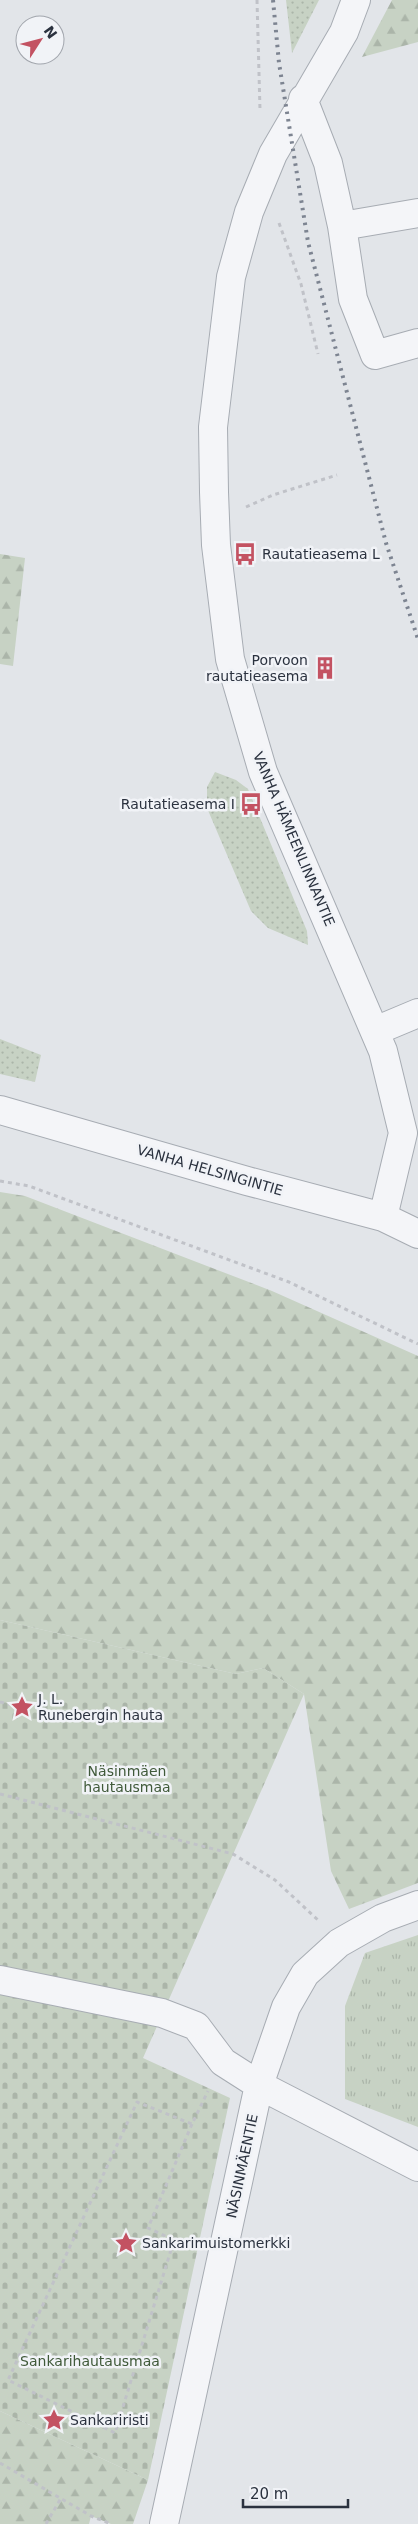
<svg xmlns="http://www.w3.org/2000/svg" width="418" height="2524" font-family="'DejaVu Sans',sans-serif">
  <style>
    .grass { fill: url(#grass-dots) }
    .forest { fill: url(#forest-firs) }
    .cemetery { fill: url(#cemetery-stones) }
    .park { fill: url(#park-tufts) }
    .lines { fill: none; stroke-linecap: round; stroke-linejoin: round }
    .minor-casing { stroke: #a7acb3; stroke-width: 30 }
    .path { stroke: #c0c2c8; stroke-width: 3; stroke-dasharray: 4 4; stroke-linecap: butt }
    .minor { stroke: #f4f5f8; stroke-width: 28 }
    .rail { stroke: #7d8491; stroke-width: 4; stroke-dasharray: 2.5 5; stroke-linecap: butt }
    .labels { text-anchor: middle; stroke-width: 5; stroke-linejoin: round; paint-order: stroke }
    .poi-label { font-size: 14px; fill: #2b323f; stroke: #f1f3f7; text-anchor: start }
    .street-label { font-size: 14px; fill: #2b323f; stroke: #f1f3f7 }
    .park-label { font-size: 14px; fill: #405a3a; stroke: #f1f3f7 }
  </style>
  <defs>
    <pattern id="grass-dots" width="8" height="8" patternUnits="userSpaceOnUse" patternTransform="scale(1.25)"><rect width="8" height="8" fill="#c7d2c4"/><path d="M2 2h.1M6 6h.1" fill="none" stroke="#abb5a9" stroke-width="1.8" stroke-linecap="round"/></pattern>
    <pattern id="forest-firs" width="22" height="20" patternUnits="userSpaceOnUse" patternTransform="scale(1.25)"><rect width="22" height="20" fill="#c7d2c4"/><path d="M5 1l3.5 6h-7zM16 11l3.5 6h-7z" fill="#abb5a9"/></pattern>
    <pattern id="cemetery-stones" width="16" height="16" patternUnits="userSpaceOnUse" patternTransform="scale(1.25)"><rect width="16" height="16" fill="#c7d2c4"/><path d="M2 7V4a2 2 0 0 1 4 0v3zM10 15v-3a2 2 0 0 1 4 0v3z" fill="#abb5a9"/></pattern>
    <pattern id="park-tufts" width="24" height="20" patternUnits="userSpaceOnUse" patternTransform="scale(1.25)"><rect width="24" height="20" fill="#c7d2c4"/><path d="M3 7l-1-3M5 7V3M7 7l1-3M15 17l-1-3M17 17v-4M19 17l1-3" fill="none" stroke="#abb5a9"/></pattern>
  </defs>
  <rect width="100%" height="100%" fill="#e2e5e9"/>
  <!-- grass -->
  <path class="grass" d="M286 0H319L292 53Z
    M215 772 236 780 248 789 307 931 308 945 268 928 251 911 207 808V787Z
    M0 1039 41 1055 35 1082 0 1074Z"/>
  <!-- forest -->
  <path class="forest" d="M392 0H418V42L362 57Z
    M0 554 25 558 13 666 0 664Z
    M0 1192 25 1196 272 1291 418 1356V1883L349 1909 331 1871 304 1694 263 1668 236 1674 0 1620Z
    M0 2411 148 2480 133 2524H111L91 2516 89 2524H0Z"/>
  <!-- cemetery -->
  <path class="cemetery" d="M0 1620 236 1674 263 1668 304 1694 143 2058 230 2098 148 2480 0 2411Z"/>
  <!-- park -->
  <path class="park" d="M418 1935V2127L345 2099V2006L365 1953Z"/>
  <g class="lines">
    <defs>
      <path id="minor" d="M356 0 344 32 273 154 249 212 231 277 213 427 214 492 216 545 230 659 263 772 383 1051 403 1133 383 1217
        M303 99 328 163 342 226 353 299 375 355 418 343
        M342 226 418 213
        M375 1031 418 1013
        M0 1110 247 1181 383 1217 418 1234
        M0 1980 162 2013 196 2026 223 2062 259 2085 418 2167
        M164 2524 259 2085 286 2007 305 1974 339 1943 383 1918 418 1905"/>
    </defs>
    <!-- minor casing -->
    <use href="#minor" class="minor-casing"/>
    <!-- path -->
    <path class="path" d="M257 0 260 110
      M279 223 301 284 318 354
      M246 507 273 495 337 475
      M0 1181 29 1186 289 1282 418 1344
      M0 1702 22 1707
      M0 1794 233 1854 275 1880 318 1920
      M192 2124 148 2228 174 2240 115 2433 8 2380 137 2102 192 2124 208 2091
      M0 2463 91 2516 111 2524
      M46 2524 61 2498"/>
    <!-- minor -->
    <use href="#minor" class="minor"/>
    <!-- rail -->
    <path class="rail" d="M273 0 279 63 308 242 386 543 418 639"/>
  </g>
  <!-- icons -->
  <defs>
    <symbol id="bus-bare" viewBox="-9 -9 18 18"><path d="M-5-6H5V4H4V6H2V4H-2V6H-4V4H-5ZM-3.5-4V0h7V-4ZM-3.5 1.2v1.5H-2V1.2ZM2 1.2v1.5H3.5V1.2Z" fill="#c35262" stroke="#f1f3f7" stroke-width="2.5" paint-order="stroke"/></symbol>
    <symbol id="building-bare" viewBox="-9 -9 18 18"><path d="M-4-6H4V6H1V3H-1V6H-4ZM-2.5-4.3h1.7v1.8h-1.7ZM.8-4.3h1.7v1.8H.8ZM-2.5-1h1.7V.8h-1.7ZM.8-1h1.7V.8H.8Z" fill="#c35262" stroke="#f1f3f7" stroke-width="2.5" paint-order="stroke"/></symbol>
    <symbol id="sight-bare" viewBox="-9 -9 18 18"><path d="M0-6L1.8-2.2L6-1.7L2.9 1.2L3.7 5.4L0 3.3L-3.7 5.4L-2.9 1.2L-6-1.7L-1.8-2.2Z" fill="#c35262" stroke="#f1f3f7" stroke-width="2.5" paint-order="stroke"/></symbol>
  </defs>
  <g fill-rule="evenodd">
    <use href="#bus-bare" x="229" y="538" width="32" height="32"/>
    <use href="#building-bare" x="309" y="652" width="32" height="32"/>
    <use href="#bus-bare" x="235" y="788" width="32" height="32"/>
    <use href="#sight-bare" x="6" y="1691" width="32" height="32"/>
    <use href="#sight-bare" x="110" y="2227" width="32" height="32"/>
    <use href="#sight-bare" x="38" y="2404" width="32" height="32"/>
  </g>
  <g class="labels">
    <!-- poi labels -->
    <g class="poi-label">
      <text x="262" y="559">Rautatieasema L</text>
      <text x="308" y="665" text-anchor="end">Porvoon<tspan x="308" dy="16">rautatieasema</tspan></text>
      <text x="235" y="809" text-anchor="end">Rautatieasema I</text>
      <text x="38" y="1704">J. L.<tspan x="38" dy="16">Runebergin hauta</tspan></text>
      <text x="142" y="2248">Sankarimuistomerkki</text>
      <text x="70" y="2425">Sankariristi</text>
    </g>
    <!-- street labels -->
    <g class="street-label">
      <text transform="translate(294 839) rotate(67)" y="5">VANHA HÄMEENLINNANTIE</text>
      <text transform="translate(210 1170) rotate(16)" y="5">VANHA HELSINGINTIE</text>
      <text transform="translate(242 2166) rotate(-78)" y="5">NÄSINMÄENTIE</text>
    </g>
    <!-- park labels -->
    <g class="park-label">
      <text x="127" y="1776">Näsinmäen<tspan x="127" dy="16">hautausmaa</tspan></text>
      <text x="90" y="2366">Sankarihautausmaa</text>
    </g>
  </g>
  <!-- north arrow -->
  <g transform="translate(40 40) rotate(54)"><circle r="24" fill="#f1f3f7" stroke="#a2a6ad"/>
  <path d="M0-4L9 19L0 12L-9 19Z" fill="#c35262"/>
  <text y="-8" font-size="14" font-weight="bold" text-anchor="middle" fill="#2b323f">N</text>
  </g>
  <!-- scale -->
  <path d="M243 2499v8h105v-8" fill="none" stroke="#2b323f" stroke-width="2.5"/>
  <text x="250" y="2499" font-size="15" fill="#2b323f" stroke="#f1f3f7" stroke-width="4" paint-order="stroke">20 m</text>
</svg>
